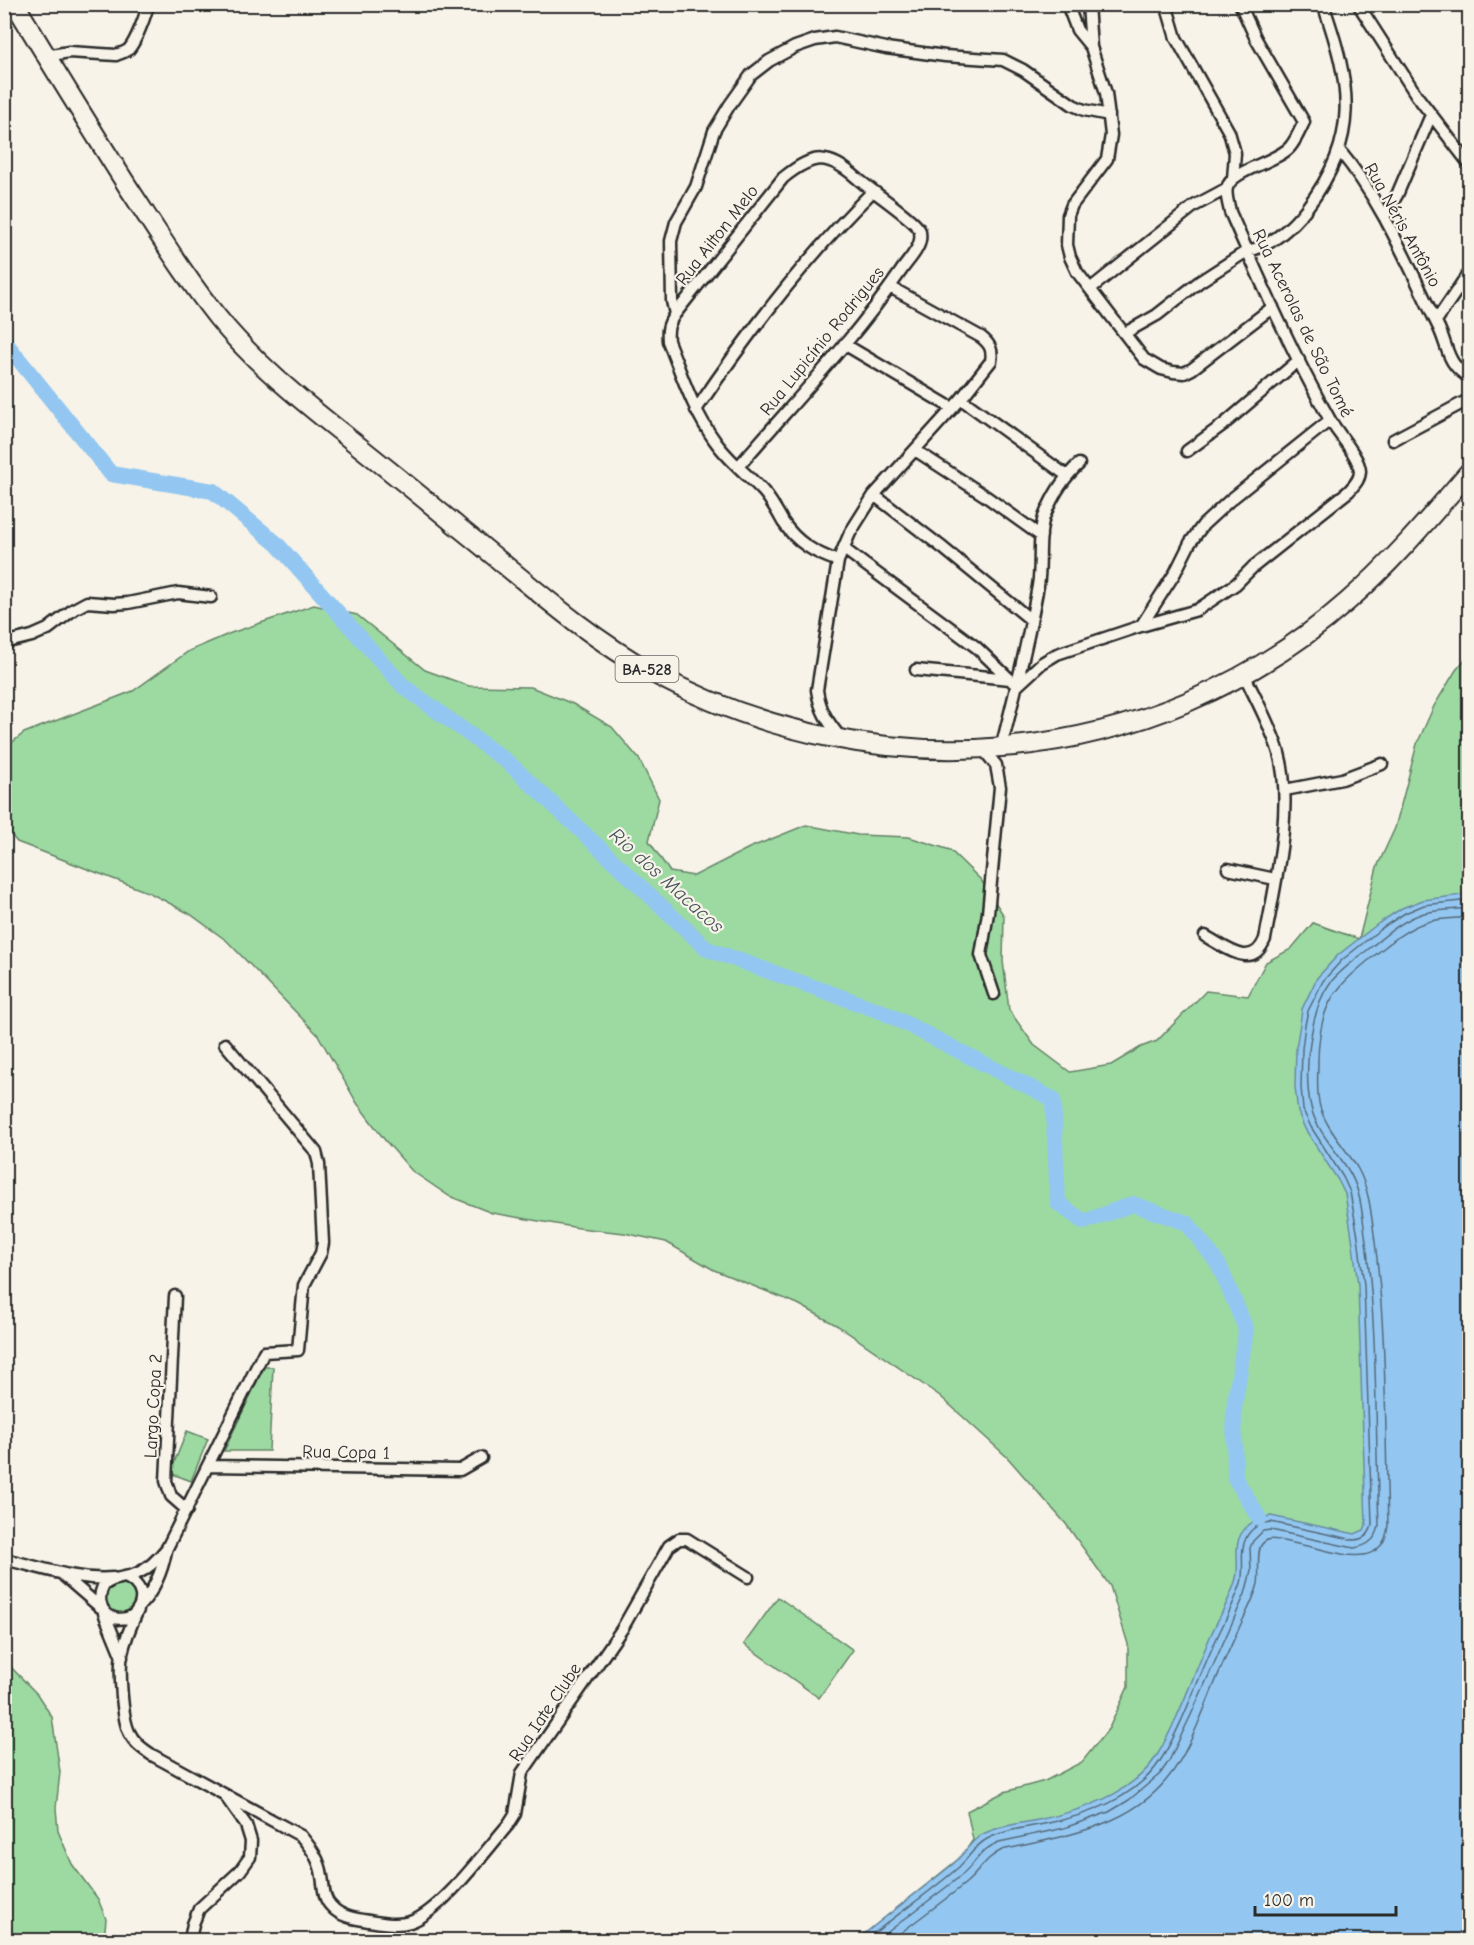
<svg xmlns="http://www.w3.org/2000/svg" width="1474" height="1945" font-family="'Comic Neue',sans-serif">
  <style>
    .green { fill: #9cdaa1; stroke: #648266; stroke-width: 1.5 }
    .water { fill: #93c7f1; stroke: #6989a2; stroke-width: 1.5 }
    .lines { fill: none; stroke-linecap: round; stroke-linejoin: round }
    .shore { stroke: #55697a; stroke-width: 1.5 }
    .river { stroke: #93c7f1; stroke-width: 16 }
    .minor-casing { stroke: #2b2b2b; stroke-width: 15 }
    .primary-casing { stroke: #2b2b2b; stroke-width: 22 }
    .minor { stroke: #f7f3e8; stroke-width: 10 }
    .primary { stroke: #f7f3e8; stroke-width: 18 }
    .labels { text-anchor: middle; stroke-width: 4.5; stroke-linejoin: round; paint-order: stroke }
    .shield { fill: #f7f3e8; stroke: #686764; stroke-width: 1.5 }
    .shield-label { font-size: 16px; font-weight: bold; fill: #2b2b2b }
    .street-label { font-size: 18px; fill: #2b2b2b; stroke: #f7f3e8 }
    .water-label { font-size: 20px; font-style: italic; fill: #45525c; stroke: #f7f3e8 }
  </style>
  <rect width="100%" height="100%" fill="#f7f3e8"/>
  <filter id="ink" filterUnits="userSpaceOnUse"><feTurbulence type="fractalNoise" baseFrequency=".0167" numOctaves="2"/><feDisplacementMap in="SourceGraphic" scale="12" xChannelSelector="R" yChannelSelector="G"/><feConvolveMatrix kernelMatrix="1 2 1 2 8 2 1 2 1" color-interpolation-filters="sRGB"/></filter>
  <g filter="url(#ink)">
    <!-- green -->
    <path class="green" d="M314 605 357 615 425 670 469 686 531 687 573 704 612 727 639 759 659 799 649 841 670 872 694 876 749 848 806 825 858 835 909 837 950 850 981 880 1004 916 1003 961 1009 1010 1034 1045 1070 1072 1111 1065 1141 1047 1157 1041 1206 991 1248 996 1266 962 1291 949 1313 923 1359 939 1377 867 1395 828 1417 744 1434 706 1456 670 1469 655V1139L1443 1450 1172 1765 857 1940 961 1857 973 1840 967 1811 1004 1792 1045 1781 1082 1762 1109 1728 1128 1687V1644L1110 1586 1066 1524 1007 1457 940 1396 838 1326 798 1304 714 1270 666 1242 624 1233 579 1228 492 1213 449 1196 412 1171 384 1139 357 1103 318 1035 227 941 190 914 150 893 17 842 5 828V748L24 733 133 691 189 651 231 633Z
      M264 1367H273L269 1451H224Z
      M187 1431 208 1439 191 1481 170 1473Z
      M120 1580 136 1588 138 1606 124 1617 108 1612C101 1591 102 1591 120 1580Z
      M778 1597 853 1650 819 1698 744 1644Z
      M4 1660 37 1694 52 1717 60 1772 56 1808 58 1831 72 1864 98 1899 106 1919 104 1940H5Z"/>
    <!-- water -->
    <path class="water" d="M1469 894V1940H857C888 1914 921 1890 953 1864 964 1855 969 1843 981 1835 998 1826 1019 1824 1038 1820 1080 1811 1131 1795 1156 1757 1177 1723 1194 1674 1210 1637 1218 1618 1231 1599 1236 1578 1240 1564 1233 1548 1241 1534 1248 1522 1259 1518 1271 1516L1355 1534 1364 1530 1366 1525 1358 1285 1352 1237 1345 1194 1338 1180 1305 1129 1298 1112 1295 1087 1296 1048 1300 1024 1302 1009 1317 978 1338 955 1379 923 1402 908 1423 900Z"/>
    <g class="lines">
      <!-- shore -->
      <path class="shore" d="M866 1940C896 1915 929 1893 959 1867 969 1858 974 1846 987 1839 1004 1830 1025 1828 1044 1824 1086 1816 1136 1798 1160 1761 1180 1730 1195 1687 1210 1653 1220 1630 1233 1607 1241 1583 1245 1568 1239 1552 1246 1538 1251 1528 1260 1523 1271 1522L1355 1540C1364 1539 1370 1534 1372 1525L1364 1285 1358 1237 1350 1192 1343 1177 1311 1127 1303 1110 1301 1087 1302 1049 1305 1025 1308 1011 1323 981 1342 960 1382 928 1405 913 1424 905 1470 900
        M878 1940C905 1918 934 1897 962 1875 978 1861 977 1852 999 1842L1064 1828 1109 1812 1129 1800 1160 1774 1169 1761 1191 1715 1245 1594 1251 1571 1250 1548 1253 1541 1263 1531 1271 1530 1354 1548C1368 1546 1377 1539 1379 1525 1375 1428 1378 1330 1365 1234 1362 1213 1361 1192 1350 1173 1338 1152 1316 1131 1311 1107 1303 1074 1310 1010 1330 983 1342 968 1357 959 1371 947 1387 934 1404 919 1424 913 1439 909 1455 910 1470 908
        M892 1940C916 1920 943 1902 967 1882 981 1870 985 1858 1002 1850 1060 1837 1128 1828 1167 1779 1187 1756 1202 1714 1214 1685 1222 1665 1231 1646 1240 1626 1246 1613 1254 1599 1258 1584 1260 1573 1256 1551 1262 1544 1267 1538 1272 1539 1279 1540 1291 1543 1304 1545 1316 1548 1344 1555 1384 1568 1388 1525 1385 1428 1387 1330 1374 1234 1371 1212 1369 1189 1358 1169 1346 1148 1327 1130 1320 1107 1316 1093 1318 1076 1318 1061 1319 1005 1333 989 1375 955 1390 943 1406 929 1424 923 1438 918 1455 919 1470 917"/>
      <!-- river -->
      <path class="river" d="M4 341 111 474 213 491 277 544 403 686 510 764 707 949 883 1012 1053 1099 1058 1203 1084 1222 1133 1204 1187 1223 1219 1265 1246 1329 1234 1409 1235 1478 1259 1518"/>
      <defs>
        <path id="minor" d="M1067 4 1077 30 1091 47
          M1088 4 1091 47 1106 93 1111 135 1107 159 1072 205 1068 215 1067 245 1070 257 1077 272 1144 359 1161 369 1173 372 1184 373 1192 369 1273 307
          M1166 4 1176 38 1229 132 1235 153 1233 179
          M1358 4 1417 96 1470 165
          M46 56 69 52 116 55C121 53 126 52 129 49 136 41 146 15 148 4
          M1339 150C1382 201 1408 265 1437 324 1449 347 1445 363 1470 378
          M1384 217 1397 195 1431 115
          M1090 289 1194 206 1226 189
          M675 314 672 301 671 241 676 222 696 187 714 131 729 106 751 75 769 61 795 47 815 40 835 37 886 48 945 56 1003 60 1023 70 1073 105 1084 110 1109 115
          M1436 321 1470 271
          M1125 333 1157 315 1199 282 1247 251C1269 248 1293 226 1306 209 1361 137 1351 85 1323 4
          M844 344 952 408
          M961 399 1066 475
          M696 410C748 333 806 257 872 192
          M1393 440 1470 399
          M915 450 984 495 1041 536
          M1187 451 1224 424 1299 360
          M738 467C793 403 853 341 901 271 906 263 919 250 920 240 921 237 920 234 920 231 917 221 869 189 858 179 828 153 814 153 783 178L675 314C668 324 667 330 668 341 682 375 693 411 715 441 728 460 747 474 763 491 771 500 777 511 783 522 797 543 815 553 838 561
          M874 495 943 548 1031 620
          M844 549 976 647 1017 686 1042 663 1057 654 1141 626 1197 610 1236 584 1253 567 1349 491C1354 485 1360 480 1360 471 1359 456 1338 434 1330 420 1292 353 1261 282 1230 212 1229 205 1225 195 1227 188 1231 170 1277 162 1290 147 1296 140 1300 130 1304 122L1256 39 1240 4
          M1141 626 1175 573 1190 543 1203 525 1229 501 1330 420
          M4 643 32 636 48 629 74 609 87 602 114 604 128 603 178 593 211 597
          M916 670 1010 679
          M840 737C828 722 820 711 817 690L838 561 850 533 874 495 961 399 991 361C993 350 990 344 981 337L890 287
          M1001 748C1015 694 1028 641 1038 586 1042 564 1037 539 1044 517 1052 497 1063 478 1079 464
          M983 749 996 765 1000 787 988 913 981 955 994 994
          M1285 790 1342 779 1382 764
          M1228 869 1275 879
          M1205 936C1226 947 1252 971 1265 939 1275 884 1294 808 1279 753 1271 726 1256 700 1244 674
          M175 1296 166 1481 171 1496 187 1510
          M208 1466 460 1470 481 1458
          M4 1559C41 1567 75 1581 113 1578
          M64 1576 100 1607
          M125 1577C143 1585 147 1602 132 1616 111 1626 93 1608 103 1586 114 1576 125 1579 138 1573 150 1568 159 1558 167 1548L264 1352 298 1350 304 1285 321 1253 323 1243 319 1164 316 1152 225 1044
          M141 1604C155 1589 162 1572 166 1551
          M138 1610C131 1625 125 1639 122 1654 119 1671 122 1717 129 1732 134 1743 143 1749 152 1755L301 1836C311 1848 320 1860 322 1876 324 1887 323 1898 331 1906 340 1917 356 1919 369 1921 382 1923 397 1926 410 1922 441 1912 486 1850 508 1825L515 1814 522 1773 622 1629 669 1546 679 1539H687L748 1577
          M104 1613 122 1657
          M190 1940 193 1924 199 1909 240 1871 250 1857 251 1841 246 1825 226 1797"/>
        <path id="primary" d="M15 4C52 66 90 127 128 187 157 231 185 277 218 318 254 362 297 397 341 432 380 463 419 494 457 526 520 576 581 633 651 672 875 795 1155 771 1348 601 1393 562 1431 516 1470 471"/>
      </defs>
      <!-- minor casing -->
      <use href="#minor" class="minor-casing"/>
      <!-- primary casing -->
      <use href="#primary" class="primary-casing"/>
      <!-- minor -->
      <use href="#minor" class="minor"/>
      <!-- primary -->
      <use href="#primary" class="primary"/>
    </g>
  </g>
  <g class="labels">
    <!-- shield labels -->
    <rect class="shield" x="615.5" y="656" width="63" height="26" rx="4.5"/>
    <g class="shield-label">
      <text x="647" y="675">BA-528</text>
    </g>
    <!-- street labels -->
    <g class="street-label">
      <text transform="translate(1403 225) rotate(61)" y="6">Rua Néris Antônio</text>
      <text transform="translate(717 235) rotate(-52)" y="6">Rua Ailton Melo</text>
      <text transform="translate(1303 323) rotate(64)" y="6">Rua Acerolas de São Tomé</text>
      <text transform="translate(822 341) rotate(-51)" y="6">Rua Lupicínio Rodrigues</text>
      <text transform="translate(153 1406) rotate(-87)" y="6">Largo Copa 2</text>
      <text transform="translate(346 1452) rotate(1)" y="6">Rua Copa 1</text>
      <text transform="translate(545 1712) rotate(-56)" y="6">Rua Iate Clube</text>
    </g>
    <!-- water labels -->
    <g class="water-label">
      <text transform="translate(667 880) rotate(42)" y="7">Rio dos Macacos</text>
    </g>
  </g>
  <!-- margin -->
  <rect width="1474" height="1945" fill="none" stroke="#f7f3e8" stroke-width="24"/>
  <rect x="12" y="12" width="1450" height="1921" fill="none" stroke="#2b2b2b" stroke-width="2" filter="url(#ink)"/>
  <!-- scale -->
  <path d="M1255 1906v9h141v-9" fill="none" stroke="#2b2b2b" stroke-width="3"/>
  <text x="1264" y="1906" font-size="18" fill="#2b2b2b" stroke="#f7f3e8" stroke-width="4.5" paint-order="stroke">100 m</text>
</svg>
